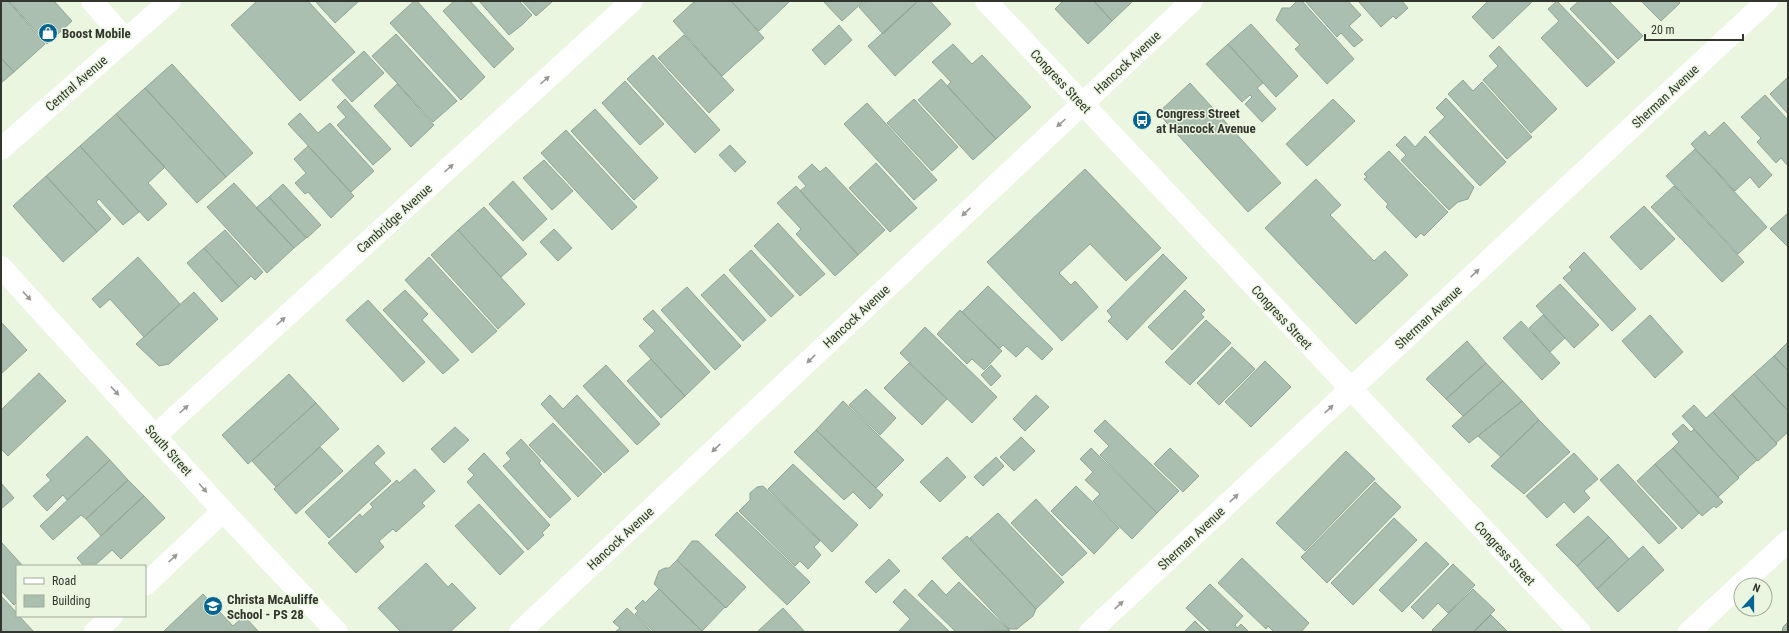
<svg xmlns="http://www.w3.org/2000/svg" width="1789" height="633" font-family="'Roboto Condensed',sans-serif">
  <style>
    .building { fill: #abbfb0; stroke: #91a596 }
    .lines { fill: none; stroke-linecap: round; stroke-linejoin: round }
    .minor { stroke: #fff; stroke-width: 22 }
    .major { stroke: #fff; stroke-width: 22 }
    .oneway { fill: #989a96 }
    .labels { text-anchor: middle; stroke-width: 3; stroke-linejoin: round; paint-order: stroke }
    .poi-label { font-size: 13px; font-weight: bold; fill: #32362e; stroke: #eaf6e0; text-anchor: start }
    .street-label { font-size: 13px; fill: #32362e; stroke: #eaf6e0 }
  </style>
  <rect width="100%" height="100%" fill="#eaf6e0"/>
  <!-- building -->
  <path class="building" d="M1 1H8L45 44 14 72 1 58Z
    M9 1H54L72 21 47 44Z
    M257 1H308L355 52 300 101 231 25Z
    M315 1H359L335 23Z
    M414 1H417L485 77 461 100 390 23Z
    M454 1H470L514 49 494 68 443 11Z
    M479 1H519L532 15 522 25 509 35Z
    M522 1H553L536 16Z
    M695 1H731L764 38 722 76 673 21Z
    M731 1H790L759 31Z
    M823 1H864L842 21Z
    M866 1H918L883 34 859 7Z
    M918 1H930L951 24 895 76 868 46Z
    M1063 1H1094L1112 21 1088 44 1055 9Z
    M1094 1H1133L1112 21Z
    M1297 1H1302L1354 59 1327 84 1295 49 1300 45 1276 20 1282 8H1290Z
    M1305 1H1348L1361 15 1349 26 1363 40 1354 47 1341 33 1337 37Z
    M1358 1H1402L1408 8 1396 19 1393 16 1381 27Z
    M1488 1H1533L1493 39 1472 17Z
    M1557 1 1615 62 1587 87 1541 38 1559 21 1548 9Z
    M1579 1H1609L1643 36 1618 59 1570 9Z
    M1641 1H1678L1680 3 1661 21Z
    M1251 24 1298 76 1276 97 1228 44Z
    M839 25 852 40 825 65 812 50Z
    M396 34 457 101 433 122 372 56Z
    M684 35 734 90 709 113 658 58Z
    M953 44 972 64 982 55 1031 107 996 139 947 86 951 82 932 62Z
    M1228 44 1263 83 1257 88 1276 109 1262 122 1245 104 1252 97 1250 95 1242 102 1206 64Z
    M1499 46 1557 109 1531 133 1483 80 1498 66 1489 56Z
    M364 51 384 73 352 102 332 80Z
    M653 55 720 130 695 153 627 79Z
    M1 58 14 72 1 83Z
    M172 64 253 153 226 177 145 88Z
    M1788 77V114L1770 94Z
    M941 79 996 139 973 160 918 100Z
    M1463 80 1473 91 1482 82 1532 137 1507 159 1448 94Z
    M625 81 664 124 640 145 602 103Z
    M1190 83 1281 183 1248 212 1158 113Z
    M397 84 434 125 411 147 374 106Z
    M145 88 226 177 197 203 116 114Z
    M1765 95 1788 120V166L1781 158 1776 163 1757 142 1761 138 1741 117Z
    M1446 98 1506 162 1480 186 1429 132 1445 117 1436 108Z
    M345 99 391 149 373 165 337 125 346 117 337 107Z
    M914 99 958 147 932 171 887 123Z
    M1333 99 1355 121 1307 166 1286 144Z
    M867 103 937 180 914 200 844 124Z
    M595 109 658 178 634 200 571 131Z
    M300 113 318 133 330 123 374 171 351 192 288 124Z
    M116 114 165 167 148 183 167 204 148 221 80 146Z
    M1724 122 1772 175 1759 188 1750 177 1735 191 1691 144 1705 131 1709 136Z
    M566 130 637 207 612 230 541 153Z
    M1405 136 1415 147 1425 136 1474 187 1468 199 1458 202 1449 210 1401 160 1406 155 1396 145Z
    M730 145 746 162 735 172 719 155Z
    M80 146 139 212 123 225 99 199 96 202 111 219 97 232 46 176Z
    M308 146 354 196 331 218 308 192 305 194 295 183 306 173 294 159Z
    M1695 149 1767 227 1738 254 1666 176Z
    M1389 151 1448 212 1424 236 1421 233 1416 238 1386 207 1388 204 1364 179 1367 177 1364 174Z
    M544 160 573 191 552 210 523 178Z
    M876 163 917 208 890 232 849 188Z
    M812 164 820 172 826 167 885 230 858 255 800 191 806 186 798 177Z
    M1085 169 1161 248 1126 281 1090 244 1059 273 1071 285 1075 281 1098 307 1062 341 987 262Z
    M46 176 97 232 63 262 13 206Z
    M1316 179 1341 205 1330 215 1374 261 1385 251 1408 275 1356 324 1265 228Z
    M513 181 547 219 523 241 489 204Z
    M234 183 294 248 267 273 207 207Z
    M283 184 321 225 307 238 269 197Z
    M796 186 858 255 835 276 796 234 801 229 777 203Z
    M1674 186 1744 262 1722 282 1651 207Z
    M269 197 306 238 294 248 256 208Z
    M1644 206 1675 239 1641 270 1610 237Z
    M484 207 527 254 501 277 458 230Z
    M1788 213V247L1770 229Z
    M778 223 825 274 800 296 754 246Z
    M554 229 572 248 558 261 540 242Z
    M225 230 263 272 255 280 251 276 239 287 204 248Z
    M458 230 525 304 498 329 431 255Z
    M204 248 239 287 222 302 187 263Z
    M751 250 794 296 771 317 729 270Z
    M1584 252 1636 309 1612 331 1563 278 1572 270 1569 267Z
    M1163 254 1187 278 1127 340 1108 321 1112 317 1107 311Z
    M138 257 180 304 144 337 110 299 100 308 92 299Z
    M429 257 497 331 472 353 405 280Z
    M724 274 766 320 743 341 701 295Z
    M1560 284 1599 325 1574 348 1536 306Z
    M988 286 1053 349 1042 360 1027 346 1016 357 1003 345 999 349 962 312Z
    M687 287 741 346 715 370 661 310Z
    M405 290 428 314 422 320 459 360 443 374 383 310Z
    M1185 290 1205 310 1201 314 1204 317 1172 350 1148 327Z
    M194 292 218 319 169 364 159 366 136 344Z
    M368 300 425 362 403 382 346 320Z
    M653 310 710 372 685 396 639 346 655 331 643 319Z
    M960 310 1002 351 984 370 972 359 967 364 937 334Z
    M1543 315 1565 338 1550 352 1529 328Z
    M1650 315 1683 352 1655 378 1622 341Z
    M1206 320 1231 343 1190 385 1165 362Z
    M1521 321 1560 363 1542 380 1503 338Z
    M1 322 27 350 1 374Z
    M925 327 997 397 972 423 900 353Z
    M1467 341 1486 363 1446 399 1426 379Z
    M1788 342V371L1774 356Z
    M1232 347 1255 369 1219 405 1197 383Z
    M1774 356 1788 371V411L1754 374Z
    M651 359 685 396 661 418 627 381Z
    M1265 361 1291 387 1251 427 1225 402Z
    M909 363 947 399 922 425 884 388Z
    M1486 363 1503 381 1463 416 1446 399Z
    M606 365 660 424 637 445 583 386Z
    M991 365 1001 376 991 386 981 375Z
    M39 373 66 401 8 456 1 449V410Z
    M289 374 316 403 248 464 222 435Z
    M1754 374 1788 411V432L1776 443 1732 394Z
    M1503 381 1522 401 1469 443 1452 426Z
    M866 389 896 418 880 435 849 405Z
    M1732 394 1777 444 1758 461 1713 412Z
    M550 395 563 409 577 395 629 451 604 473 541 404Z
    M1036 395 1049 407 1025 431 1013 419Z
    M843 401 904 460 876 488 816 430Z
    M1522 401 1539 420 1501 457 1478 436Z
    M316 403 339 429 276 487 252 461Z
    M1694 405 1706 418 1713 412 1757 460 1738 477 1682 416Z
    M1105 420 1179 491 1157 513 1100 455 1109 446 1094 431Z
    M1539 420 1570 452 1524 494 1491 466Z
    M553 423 602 474 578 497 529 445Z
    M1683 424 1691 432 1694 429 1739 478 1718 497 1673 448 1679 442 1672 434Z
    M455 427 469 440 444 463 431 449Z
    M816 430 883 495 870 509 853 492 844 500 794 452Z
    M87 436 110 460 67 500 63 495 47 511 33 496 51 480 46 475Z
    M1021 437 1035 451 1014 471 1000 457Z
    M521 439 541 461 539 463 571 499 550 518 503 466 511 459 506 453Z
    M378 445 385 453 374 463 391 481 329 538 305 512Z
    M320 447 343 471 296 514 274 489Z
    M1091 448 1157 513 1132 539 1093 501 1100 494 1085 480 1093 472 1080 459Z
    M1170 448 1199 476 1183 492 1154 464Z
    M1673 448 1723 502 1716 508 1714 506 1702 516 1655 464Z
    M1346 451 1375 479 1305 551 1276 523Z
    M484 453 550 525 542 533 544 535 528 550 467 482 474 475 468 469Z
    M1574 453 1598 479 1584 491 1590 498 1574 513 1564 502 1547 518 1526 496Z
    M947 457 966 477 940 502 920 482Z
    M996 457 1004 466 983 486 974 477Z
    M110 460 128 480 86 519 81 515 53 540 40 526Z
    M793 464 858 525 832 552 768 489Z
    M1618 464 1677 528 1659 544 1600 480Z
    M1655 464 1699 513 1682 529 1637 481Z
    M415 469 435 491 422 503 425 506 396 532 393 529 379 541 384 547 356 573 328 543 360 514 362 517 373 507 370 504 397 480 399 483Z
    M128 480 144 496 101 536 86 519Z
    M1375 482 1401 507 1327 583 1301 557Z
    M1 483 14 498 1 509Z
    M763 486 820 541 814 547 821 555 808 569 800 561 795 566 739 511 750 500V493L757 487Z
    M1076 486 1119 528 1094 554 1051 511Z
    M144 496 165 518 121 559 112 550 94 566H84L77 558Z
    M1036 499 1087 553 1062 576 1011 523Z
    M479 504 524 552 500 575 455 526Z
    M737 512 810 582 787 605 715 535Z
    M998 513 1064 582 1036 609 970 538Z
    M1588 516 1609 537 1577 566 1556 545Z
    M1394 518 1417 540 1353 605 1331 583Z
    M967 536 1036 609 1033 616 1017 629H1009L942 558Z
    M1609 537 1629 559 1597 589 1577 566Z
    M692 541H698L746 587 726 608 677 560Z
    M1 542 23 566H17V602L14 605 1 591Z
    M1426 542 1449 564 1402 612 1379 590Z
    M1643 546 1664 570 1618 612 1597 589Z
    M1242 558 1309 623 1301 632H1274L1268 626 1266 629 1218 583Z
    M889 559 900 571 876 593 865 582Z
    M677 560 725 607 702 631 654 584 659 571 665 568H669Z
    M426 563 448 587 452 583 476 608 450 632H401L378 608Z
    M1453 564 1475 585 1448 613 1438 603 1423 619 1411 607Z
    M932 580 946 595 959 582 1010 631 956 632 918 595Z
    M1210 584 1243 616 1235 625 1237 628 1241 624 1249 632H1211L1186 608Z
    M659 589 702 631 703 632H654L635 614 638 611 635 608 643 600 645 603Z
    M905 589 950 632H901L899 631 910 619 893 602Z
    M1473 589 1495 610 1473 632H1434L1432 630Z
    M203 594 233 626 244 616 259 632H163Z
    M1 596 17 613V616H19L34 632H1Z
    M627 608 652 632H615L620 628 613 622Z
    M783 608 805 632H757Z
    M1491 615 1508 632H1474Z
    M1195 621 1206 632H1184Z
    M1787 623 1788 632H1782L1783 627Z"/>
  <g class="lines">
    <!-- minor -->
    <path class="minor" d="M92 1 126 40
      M986 1 1580 632
      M1 267 223 511 337 632
      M156 435 632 1
      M145 585 223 511
      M95 632 112 616
      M520 632 1192 1
      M1090 632 1767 1
      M1689 632 1788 541"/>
    <!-- major -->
    <path class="major" d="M1 149 170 1"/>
  </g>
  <!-- one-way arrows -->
  <defs><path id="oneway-solid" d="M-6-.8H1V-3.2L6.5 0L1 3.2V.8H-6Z"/></defs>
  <g class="oneway">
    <use href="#oneway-solid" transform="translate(545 80) rotate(-42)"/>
    <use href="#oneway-solid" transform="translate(1061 123) rotate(138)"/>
    <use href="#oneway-solid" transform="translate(449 168) rotate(-42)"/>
    <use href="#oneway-solid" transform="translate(966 212) rotate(137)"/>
    <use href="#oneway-solid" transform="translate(1475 273) rotate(-43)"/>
    <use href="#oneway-solid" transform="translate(27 296) rotate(47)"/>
    <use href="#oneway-solid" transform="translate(281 321) rotate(-42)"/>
    <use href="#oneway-solid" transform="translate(811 359) rotate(137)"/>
    <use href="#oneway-solid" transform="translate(115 391) rotate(47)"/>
    <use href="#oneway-solid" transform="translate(184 409) rotate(-42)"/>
    <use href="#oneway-solid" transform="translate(1329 409) rotate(-43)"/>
    <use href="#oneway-solid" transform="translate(716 448) rotate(137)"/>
    <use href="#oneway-solid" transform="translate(203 488) rotate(49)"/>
    <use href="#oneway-solid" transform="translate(1234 498) rotate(-43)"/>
    <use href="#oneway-solid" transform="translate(173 558) rotate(-43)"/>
    <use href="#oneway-solid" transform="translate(1119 605) rotate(-43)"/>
  </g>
  <!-- icons -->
  <defs>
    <symbol id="shop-disc" viewBox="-11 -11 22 22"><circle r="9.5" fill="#006493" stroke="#eaf6e0"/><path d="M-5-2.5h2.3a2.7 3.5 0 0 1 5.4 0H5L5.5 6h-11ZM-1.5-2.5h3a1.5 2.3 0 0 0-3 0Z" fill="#fff"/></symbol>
    <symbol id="bus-disc" viewBox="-11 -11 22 22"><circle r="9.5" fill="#006493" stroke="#eaf6e0"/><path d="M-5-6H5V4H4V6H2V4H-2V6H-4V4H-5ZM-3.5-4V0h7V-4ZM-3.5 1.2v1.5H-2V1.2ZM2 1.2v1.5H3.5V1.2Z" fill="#fff"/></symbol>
    <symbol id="school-disc" viewBox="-11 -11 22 22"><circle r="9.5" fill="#006493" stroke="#eaf6e0"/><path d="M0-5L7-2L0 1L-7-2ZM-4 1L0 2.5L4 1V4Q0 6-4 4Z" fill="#fff"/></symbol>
  </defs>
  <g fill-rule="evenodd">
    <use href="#shop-disc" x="37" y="22" width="22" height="22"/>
    <use href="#bus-disc" x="1131" y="109" width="22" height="22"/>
    <use href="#school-disc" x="202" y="595" width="22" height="22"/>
  </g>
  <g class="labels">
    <!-- poi labels -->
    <g class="poi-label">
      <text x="62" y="38">Boost Mobile</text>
      <text x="1156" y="118">Congress Street<tspan x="1156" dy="15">at Hancock Avenue</tspan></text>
      <text x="227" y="604">Christa McAuliffe<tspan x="227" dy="15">School - PS 28</tspan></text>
    </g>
    <!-- street labels -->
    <g class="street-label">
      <text transform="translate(1127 62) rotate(-43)" y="5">Hancock Avenue</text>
      <text transform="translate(1061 81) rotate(47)" y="5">Congress Street</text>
      <text transform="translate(76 83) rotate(-41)" y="5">Central Avenue</text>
      <text transform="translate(1665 96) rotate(-43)" y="5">Sherman Avenue</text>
      <text transform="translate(394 218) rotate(-42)" y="5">Cambridge Avenue</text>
      <text transform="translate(856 316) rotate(-43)" y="5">Hancock Avenue</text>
      <text transform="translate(1282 317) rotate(47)" y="5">Congress Street</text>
      <text transform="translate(1428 317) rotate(-43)" y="5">Sherman Avenue</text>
      <text transform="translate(169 450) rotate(48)" y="5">South Street</text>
      <text transform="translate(620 538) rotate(-43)" y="5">Hancock Avenue</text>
      <text transform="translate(1191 538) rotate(-43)" y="5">Sherman Avenue</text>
      <text transform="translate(1505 553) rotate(47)" y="5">Congress Street</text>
    </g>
  </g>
  <!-- border -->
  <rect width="1789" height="633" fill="none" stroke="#32362e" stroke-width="4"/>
  <!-- legend -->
  <rect x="16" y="565" width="130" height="52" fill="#eaf6e0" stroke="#a0a999"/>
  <rect x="24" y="578" width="20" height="6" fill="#ffffff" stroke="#a0a999"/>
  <text x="52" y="585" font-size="12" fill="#32362e">Road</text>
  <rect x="24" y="595" width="20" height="12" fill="#abbfb0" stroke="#a0a999"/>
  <text x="52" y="605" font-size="12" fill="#32362e">Building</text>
  <!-- north arrow -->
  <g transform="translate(1753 597) rotate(21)"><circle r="19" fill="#eaf6e0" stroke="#a0a999"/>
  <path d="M0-3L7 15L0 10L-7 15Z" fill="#006493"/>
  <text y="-6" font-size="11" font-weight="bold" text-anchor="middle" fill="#32362e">N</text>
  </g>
  <!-- scale -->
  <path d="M1645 34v6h98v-6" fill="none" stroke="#32362e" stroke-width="2"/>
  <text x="1651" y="34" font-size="12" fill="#32362e" stroke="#eaf6e0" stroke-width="3" paint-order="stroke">20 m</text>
</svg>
